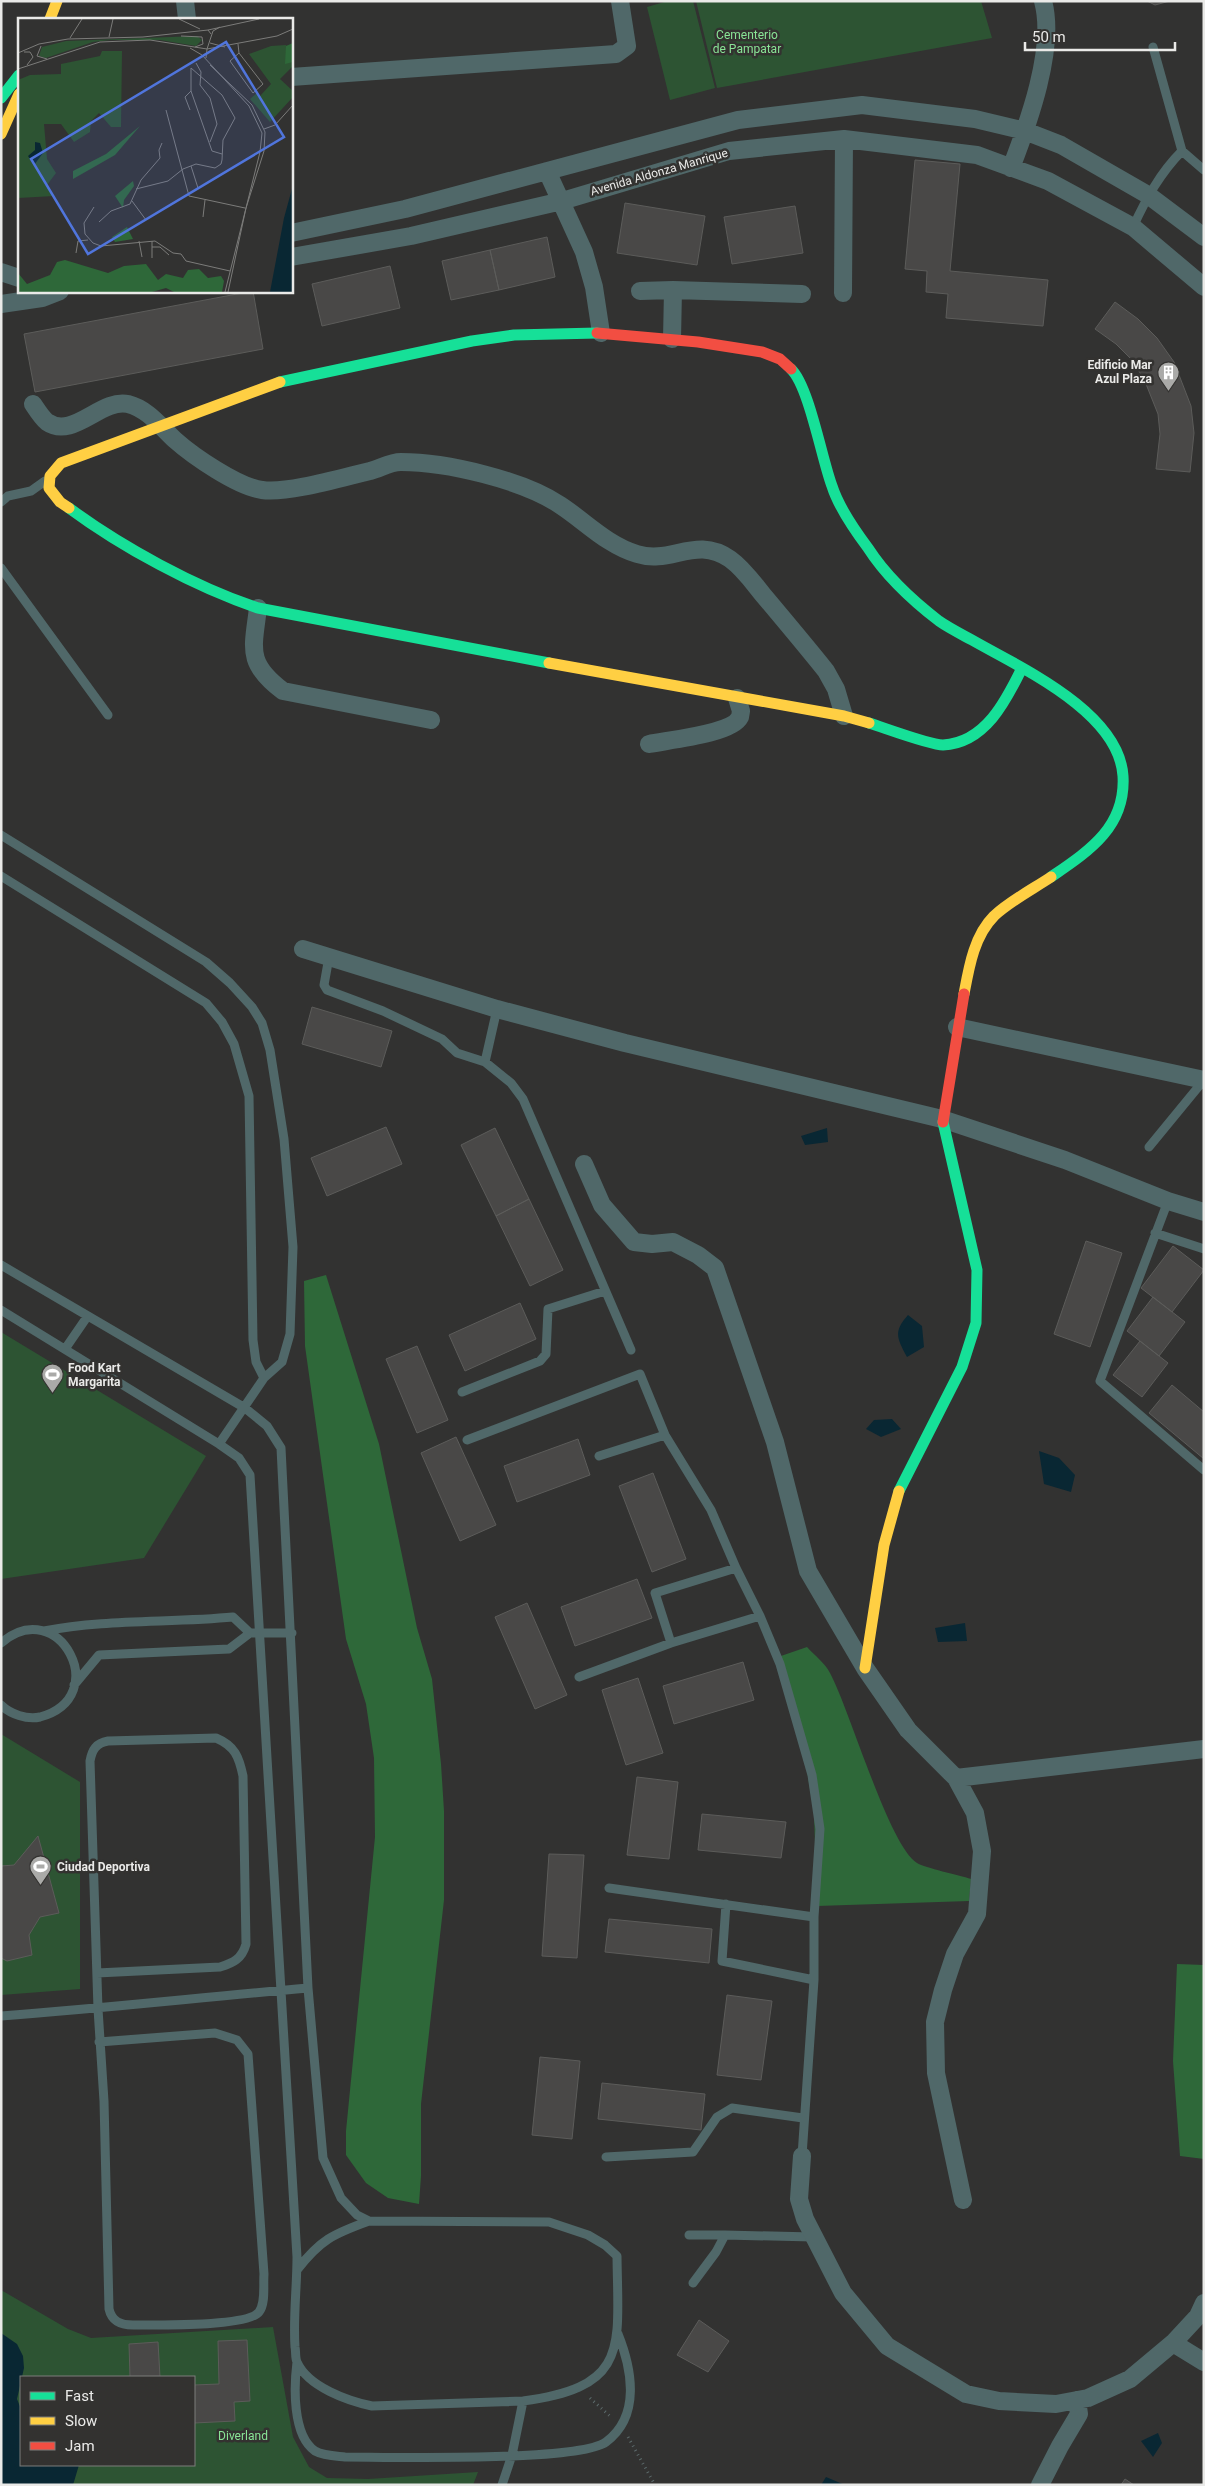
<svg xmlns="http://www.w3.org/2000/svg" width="1205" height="2486" font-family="Roboto,sans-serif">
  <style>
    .green { fill: #2d5433; fill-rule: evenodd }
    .forest { fill: #2e6839 }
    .water { fill: #092733 }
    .building { fill: #494847; stroke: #5c5c5a }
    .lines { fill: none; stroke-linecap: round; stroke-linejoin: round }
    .path { stroke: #5c6a6b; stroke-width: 3; stroke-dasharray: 1 4; stroke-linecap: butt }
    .lane { stroke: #506869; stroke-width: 9 }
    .street { stroke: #506869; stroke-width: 18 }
    .fast { stroke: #16e098; stroke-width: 11 }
    .slow { stroke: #ffcf43; stroke-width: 11 }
    .jam { stroke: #f24e42; stroke-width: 11 }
    .labels { text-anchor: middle; stroke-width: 5; stroke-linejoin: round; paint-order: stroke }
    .park-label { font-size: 12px; fill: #89e496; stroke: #333230 }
    .street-label { font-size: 12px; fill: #eaeae8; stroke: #333230 }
    .poi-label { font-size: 12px; font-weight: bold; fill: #eaeae8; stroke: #333230; text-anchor: start }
    .inset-road { fill: none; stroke: #7c7c7a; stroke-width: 1 }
    .view { fill: #5075dc; fill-opacity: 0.15; stroke: #5075dc; stroke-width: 2.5 }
    .inset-edge { fill: none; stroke: #eaeae8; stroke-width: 2.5 }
  </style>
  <rect width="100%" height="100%" fill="#323231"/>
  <!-- green -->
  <path class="green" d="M668 1H693L715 88 670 100 647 7Z
    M696 1H981L992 38 717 88Z
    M1 1332 206 1456 144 1558 1 1579Z
    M1 1734 80 1782V1989L1 1995Z
    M1 2290 68 2329 91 2338 273 2327 293 2437 309 2467 327 2478 368 2479 478 2472 473 2485H1ZM21 2377H194V2465H21Z"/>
  <!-- forest -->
  <path class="forest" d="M326 1275 379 1444 417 1628 432 1679 441 1764 444 1811V1900L421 2104V2176L419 2204 388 2198 366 2183 346 2155V2131L375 1837 374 1758 366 1704 346 1639 305 1346 304 1281Z
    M807 1647C814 1655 825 1663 830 1673 850 1710 889 1846 917 1863 925 1868 959 1875 971 1879L969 1901 817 1906 814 1813 804 1753 778 1657Z
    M1177 1964 1204 1965V2159L1180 2156 1173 2061Z"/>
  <!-- water -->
  <path class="water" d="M827 1128 828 1142 805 1145 801 1136Z
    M908 1315 922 1326 924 1347 907 1357C897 1338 893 1332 908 1315Z
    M892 1419 901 1429 881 1437 866 1429 874 1420Z
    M1039 1451 1059 1458 1075 1475 1071 1492 1044 1484Z
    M965 1623 967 1641 938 1642 935 1628Z
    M1 2333 17 2344 23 2356 24 2368 17 2399 21 2409V2465H79L73 2485H1Z
    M1158 2433 1162 2443 1153 2457 1141 2441Z
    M826 2477 845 2485H821Z"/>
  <!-- building -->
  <path class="building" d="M1147 1H1170L1155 5Z
    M915 160 960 164 950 271 1048 280 1043 326 946 318 948 294 926 292 927 271 905 269Z
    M625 203 705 216 697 265 617 253Z
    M795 206 803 253 732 264 724 217Z
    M547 237 555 277 499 290 490 250Z
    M490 250 499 290 451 300 442 261Z
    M390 266 400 308 322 326 312 284Z
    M253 291 263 349 35 392 24 334Z
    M1115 302 1138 319 1157 338 1174 362 1191 406 1194 433 1190 472 1156 469 1160 434 1158 414 1144 379 1131 359 1116 344 1095 329Z
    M312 1007 392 1031 381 1067 302 1044Z
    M386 1127 402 1164 327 1196 311 1158Z
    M495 1128 529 1199 496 1216 461 1145Z
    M529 1199 563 1270 530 1286 496 1216Z
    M1086 1241 1122 1253 1090 1347 1054 1334Z
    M1173 1246 1204 1270 1172 1312 1141 1288Z
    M1153 1297 1185 1322 1159 1356 1127 1331Z
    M520 1303 536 1339 465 1371 449 1335Z
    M1140 1341 1168 1363 1142 1397 1113 1375Z
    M417 1346 448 1420 417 1433 386 1359Z
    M1172 1385 1204 1412V1459L1149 1413Z
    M456 1437 496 1525 460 1541 421 1453Z
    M578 1439 590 1475 517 1502 504 1466Z
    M653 1473 686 1559 652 1572 619 1486Z
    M637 1579 652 1618 575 1646 561 1607Z
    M527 1603 567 1695 535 1709 495 1617Z
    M743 1662 754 1700 674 1724 663 1686Z
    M638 1678 663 1753 626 1765 602 1690Z
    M637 1777 678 1782 669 1859 627 1855Z
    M702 1814 786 1822 781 1858 698 1850Z
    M38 1836 59 1913 40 1917 29 1935 32 1955 7 1961 1 1958V1866L14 1865Z
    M549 1854 584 1855 577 1958 542 1956Z
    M609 1919 712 1929 709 1963 605 1952Z
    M727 1995 772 2001 761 2080 717 2075Z
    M540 2057 580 2061 572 2139 532 2135Z
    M602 2083 705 2094 701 2130 598 2119Z
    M699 2320 729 2341 708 2372 677 2355Z
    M247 2340 250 2401 234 2402 235 2421 194 2423V2385L219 2384 218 2341Z
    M158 2342 160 2377H130L129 2344Z
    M1125 2479 1134 2485H1121Z"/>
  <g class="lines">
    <!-- path -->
    <path class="path" d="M590 2398 611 2417
      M628 2437 655 2485"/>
    <!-- lane -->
    <path class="lane" d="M1153 47 1182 151 1204 170
      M1133 227C1146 199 1160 173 1182 151
      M1 502 8 496 31 491 45 481
      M1 568 108 715
      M1 835 206 962 230 983 252 1007 262 1023 270 1050 284 1139 293 1247 290 1334 282 1362 264 1378 219 1444
      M1 876 206 1003 222 1022 234 1044 249 1096 253 1340 256 1362 264 1378
      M329 957 324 985 327 990 383 1011 442 1039 457 1053 485 1062 511 1083 523 1099 631 1350
      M485 1062 497 1009
      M1149 1147 1204 1080
      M1168 1201 1100 1381 1204 1470
      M1155 1233 1204 1249
      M1 1265 245 1408 267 1426 281 1448 308 1988 323 2158 341 2198 357 2215 369 2221
      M1 1310 219 1444 239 1458 250 1475 297 2257C297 2287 293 2317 295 2347 296 2351 295 2358 297 2362 308 2387 348 2401 372 2406L523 2401C630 2387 618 2347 617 2256L605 2245 588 2235 549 2222 369 2221C333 2234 320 2240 297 2270
      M65 1349 87 1317
      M462 1392 540 1361 546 1354 548 1309 605 1291
      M467 1440 640 1374 665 1435 711 1510 736 1568 760 1616 780 1664 812 1775 820 1829 814 1917V1980L802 2156
      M599 1456 665 1435
      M44 1631C105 1619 170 1623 233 1617L250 1633
      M1 1643C59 1593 114 1697 40 1717 27 1720 10 1714 1 1705
      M671 1643 655 1593 736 1568
      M579 1677 671 1643 760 1616
      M74 1685 99 1655 229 1649 250 1633H292
      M609 1888 814 1917
      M726 1904 722 1961 814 1980
      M97 1973 220 1967C233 1963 242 1959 246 1944L243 1776C239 1757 235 1746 216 1738L108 1741C96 1743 92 1750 90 1761L98 2009 104 2101 109 2309C112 2322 121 2325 133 2325 155 2325 248 2327 259 2312 266 2303 263 2285 264 2274L248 2054 237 2040 215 2033 99 2042
      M1 2016C104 2008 205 1997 308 1988
      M606 2157 693 2152 717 2117 732 2108 803 2118
      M689 2235H725
      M693 2283 716 2252 725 2235 813 2237
      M297 2362C294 2386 292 2435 315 2451 324 2456 336 2456 345 2457 390 2457 578 2462 606 2442 641 2416 632 2369 618 2334
      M502 2485 512 2455 523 2401"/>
    <!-- street -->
    <path class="street" d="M185 1 187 19
      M291 77 616 54 627 46 620 1
      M1011 168C1028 124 1056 48 1043 1
      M547 171 584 252 594 287 601 333
      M291 233 405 209 738 120 862 105 975 119 1025 131 1061 145 1148 195 1204 237
      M291 257 411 236 562 201 729 151 844 139 977 155 1048 181 1133 227 1204 287
      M1 272 19 278
      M640 291 673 290 802 294
      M843 293 844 139
      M1 304 42 298 60 291
      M672 339 673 290
      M33 404C37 410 42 418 47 422 73 440 101 398 128 404 148 409 161 427 175 440 193 456 238 487 262 490 287 494 344 477 370 471 381 468 390 462 401 462 446 462 523 480 560 505 586 522 607 545 637 554 671 565 696 535 730 559 744 569 754 584 764 596 785 621 806 646 826 671L836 689 844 716
      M258 608C253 649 246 663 283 691L431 720
      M649 744C668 740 732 734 740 717L741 711 737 698
      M303 949 497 1009 625 1043 942 1119 1065 1160 1168 1201 1204 1212
      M957 1027 1204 1080
      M584 1164 602 1205 634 1242 652 1244 673 1242 698 1255 715 1268 775 1442 808 1571 865 1668 908 1730 956 1778 975 1813 982 1851 977 1914 955 1954 943 1990 935 2022 936 2073 963 2200
      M956 1778 1204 1749
      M802 2156 799 2199 805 2219 843 2293 887 2346 966 2394 999 2401 1056 2404 1088 2398 1130 2379 1173 2343 1198 2316 1204 2303
      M1173 2343 1204 2362
      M1040 2485 1060 2446 1079 2414 1077 2400"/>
    <!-- fast -->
    <path class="fast" d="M1 98 19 75
      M791 369C809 386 822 460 832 486 838 505 856 532 868 548 886 576 913 601 939 621 949 628 961 634 972 640 1021 668 1119 712 1123 776 1126 827 1089 851 1051 877
      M280 382 472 341 514 335 597 333
      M69 508C122 547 195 587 258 608L549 663
      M869 723C885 728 930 745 943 745 985 743 1006 701 1022 668
      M899 1491 962 1367 976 1323 977 1270 943 1122"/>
    <!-- slow -->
    <path class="slow" d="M50 19 57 1
      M1 134 19 94
      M69 508 60 502 49 488 50 476 61 463 280 382
      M549 663 844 716 869 723
      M964 994C969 967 974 936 994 916 1010 901 1033 889 1051 877
      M865 1668 884 1545 899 1491"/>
    <!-- jam -->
    <path class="jam" d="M597 333 698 342 762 352 780 359 791 369
      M943 1122 964 994"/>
  </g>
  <!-- icons -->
  <defs>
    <symbol id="building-pin" viewBox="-11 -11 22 30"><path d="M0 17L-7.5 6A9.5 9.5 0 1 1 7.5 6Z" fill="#aaaaa8" stroke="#333230"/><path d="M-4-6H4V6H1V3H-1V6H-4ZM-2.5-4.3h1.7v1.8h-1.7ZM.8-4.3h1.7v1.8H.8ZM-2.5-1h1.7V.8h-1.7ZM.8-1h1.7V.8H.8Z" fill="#fff"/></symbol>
    <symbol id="stadium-pin" viewBox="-11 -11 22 30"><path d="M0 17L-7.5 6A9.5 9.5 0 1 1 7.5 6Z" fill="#aaaaa8" stroke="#333230"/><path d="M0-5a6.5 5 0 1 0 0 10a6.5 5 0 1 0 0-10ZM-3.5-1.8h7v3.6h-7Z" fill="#fff"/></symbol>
  </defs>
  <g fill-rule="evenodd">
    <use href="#building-pin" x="1156" y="360" width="25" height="34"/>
    <use href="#stadium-pin" x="40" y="1362" width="25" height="34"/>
    <use href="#stadium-pin" x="28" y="1854" width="25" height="34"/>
  </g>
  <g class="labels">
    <!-- park labels -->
    <g class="park-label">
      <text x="747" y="39">Cementerio<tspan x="747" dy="14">de Pampatar</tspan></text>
      <text x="243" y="2440">Diverland</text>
    </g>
    <!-- street labels -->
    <g class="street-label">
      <text transform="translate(659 172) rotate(-16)" y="4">Avenida Aldonza Manrique</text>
    </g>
    <!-- poi labels -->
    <g class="poi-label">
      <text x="1152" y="369" text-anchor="end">Edificio Mar<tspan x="1152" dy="14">Azul Plaza</tspan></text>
      <text x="68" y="1372">Food Kart<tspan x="68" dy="14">Margarita</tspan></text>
      <text x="57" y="1871">Ciudad Deportiva</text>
    </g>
  </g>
  <!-- overview -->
  <g transform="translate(18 18)">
    <rect width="275" height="275" fill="#323231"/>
    <path d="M179 18 184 22 178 28 142 22H92L75 24 28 40 21 38 24 29 48 23ZM268 27 275 48 262 61 275 73V79L252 104 232 81 239 75 242 78 253 66 231 36 253 28ZM84 33H104L103 109H93L81 95 73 103 72 114 56 124 43 106H26L29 141 38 155 29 167 36 178 0 180V62L12 57 43 56V46L82 38Z" fill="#2d5433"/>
    <path d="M275 25V44L267 46 268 28ZM122 108 97 137 55 161V153L88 136ZM115 163 116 168 106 182 105 190 97 178ZM109 209 115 221 97 224 94 219ZM47 242 90 255 106 248 128 246 140 262 148 256 165 260 170 252 181 251 190 260 203 258 206 263 204 274H156L148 270 134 274H0V255L9 266 32 257 39 244Z" fill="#2e6839"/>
    <path d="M17 124 22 125 25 135 16 147 10 138 17 132ZM275 167V274H252L266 200Z" fill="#092733"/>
    <path class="inset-road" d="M161 1 182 11M190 12 241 1M163 18 184 19 185 26 177 29M91 19 95 1M52 20 64 1M192 25 207 29M220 26 221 35 245 66 235 75 212 43 221 35M23 28 19 38 29 41M172 30 184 37 231 88 244 115 242 134 207 274M6 34H12L15 39 9 47M0 35 21 26 50 21 125 19 190 12 193 16M188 40 189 31 259 18 275 11M178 45 183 54 182 67 192 80 199 106 192 124M192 47 234 87 247 114 246 133 228 190 210 274M0 51 82 24 132 22 189 31 195 13 202 9M148 92 171 178 227 190M172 92 167 79 173 73M246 111 257 107 275 87M173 148 180 170M118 171 150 163 165 151 178 146 197 150 203 146 204 142 205 122 217 100 204 77 173 50V73L194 133 204 136M114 183 128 202M76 189 66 205 67 216 75 225 83 228 137 223 155 235 163 236 168 243 212 253M185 199 187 182M81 204 93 193 112 186 123 162 142 140 141 132 144 125M121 223 124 239M134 223V240M134 229H142L151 237M58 235 60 223 70 222"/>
    <path class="view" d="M208 24 266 119 70 236 13 141Z"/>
    <rect width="275" height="275" class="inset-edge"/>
  </g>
  <!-- border -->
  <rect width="1205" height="2486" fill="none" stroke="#eaeae8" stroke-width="5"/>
  <!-- legend -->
  <rect x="20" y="2376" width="175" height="90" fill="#333230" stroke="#7c7c7a"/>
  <rect x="30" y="2392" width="25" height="8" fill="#16e098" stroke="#7c7c7a"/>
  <text x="65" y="2401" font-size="15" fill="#eaeae8">Fast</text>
  <rect x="30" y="2417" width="25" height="8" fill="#ffcf43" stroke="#7c7c7a"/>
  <text x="65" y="2426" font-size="15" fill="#eaeae8">Slow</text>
  <rect x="30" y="2442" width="25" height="8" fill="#f24e42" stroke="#7c7c7a"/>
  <text x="65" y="2451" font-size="15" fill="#eaeae8">Jam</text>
  <!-- scale -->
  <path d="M1025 42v8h150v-8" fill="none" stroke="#eaeae8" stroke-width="2.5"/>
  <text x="1032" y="42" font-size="15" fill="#eaeae8" stroke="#333230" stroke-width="4" paint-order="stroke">50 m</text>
</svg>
